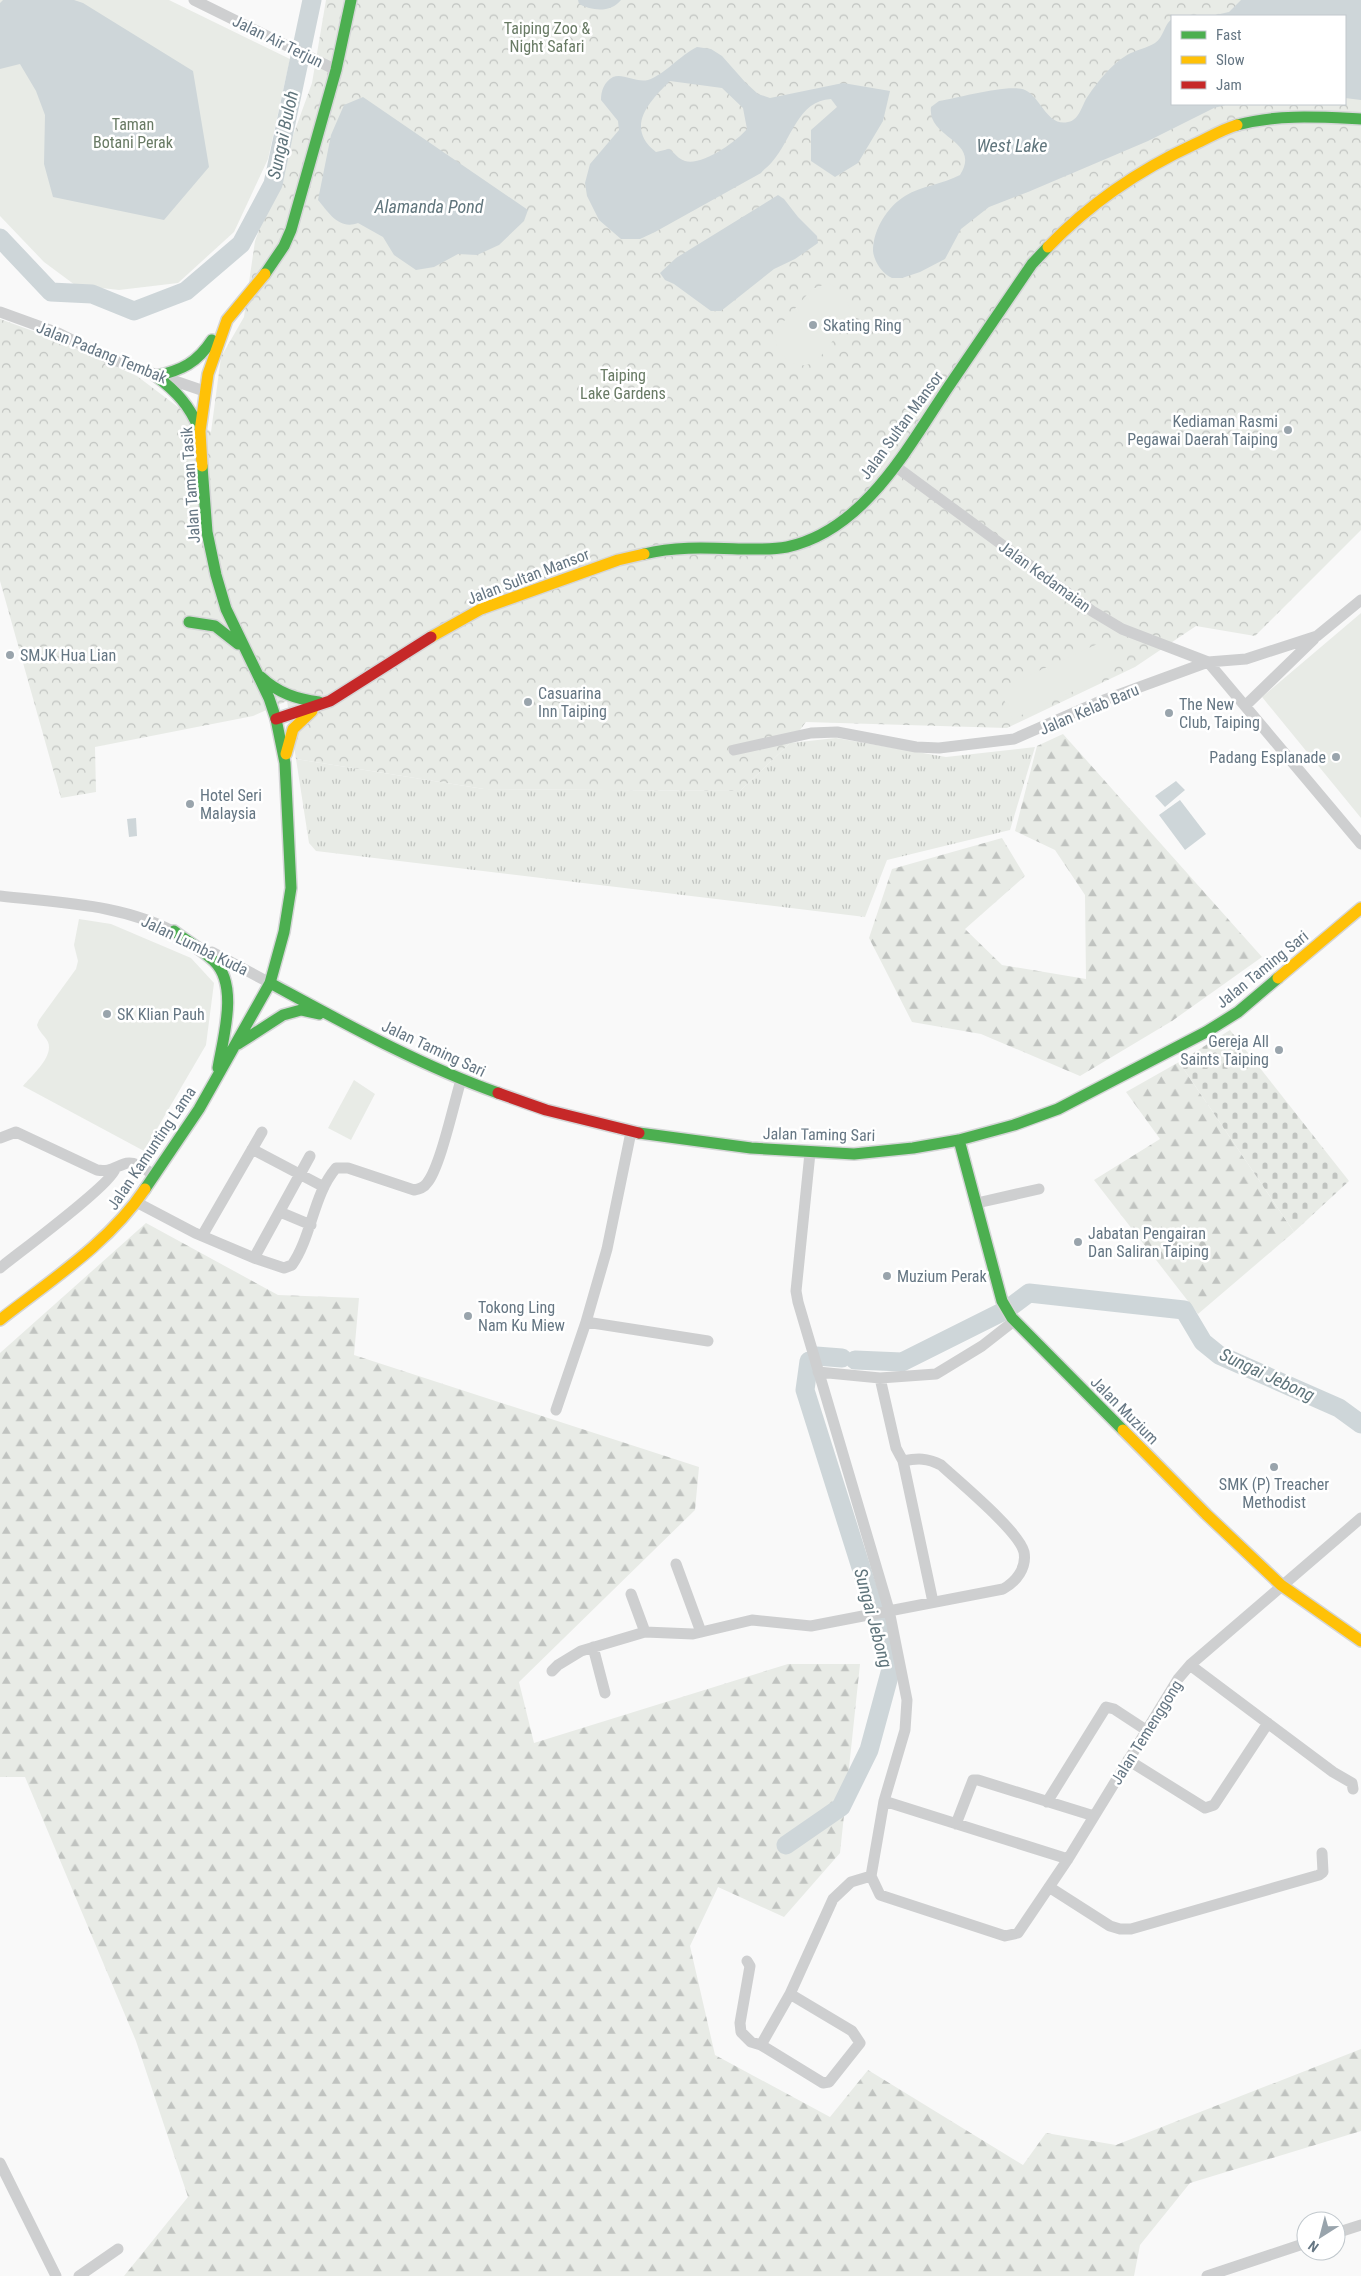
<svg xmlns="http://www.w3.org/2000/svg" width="1361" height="2276" font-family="'Roboto Condensed',sans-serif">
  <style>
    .grass { fill: url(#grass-tufts) }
    .forest { fill: url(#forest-firs) }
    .cemetery { fill: url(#cemetery-stones) }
    .park { fill: url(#park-crowns); fill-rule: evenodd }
    .garden { fill: #e8ebe6 }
    .water { fill: #ced6d9; fill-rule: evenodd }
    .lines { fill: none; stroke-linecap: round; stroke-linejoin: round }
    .river { stroke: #ced6d9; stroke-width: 19 }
    .fast-casing { stroke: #d5d6d7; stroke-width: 14 }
    .slow-casing { stroke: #d5d6d7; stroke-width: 14 }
    .jam-casing { stroke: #d5d6d7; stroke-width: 14 }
    .street { stroke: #cecfd0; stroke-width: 11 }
    .fast { stroke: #4caf50; stroke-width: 11 }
    .slow { stroke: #ffc107; stroke-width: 11 }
    .jam { stroke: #c62828; stroke-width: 11 }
    .poi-dot { fill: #99a4ac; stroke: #fff; stroke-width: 2 }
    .labels { text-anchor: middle; stroke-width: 5; stroke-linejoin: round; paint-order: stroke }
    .park-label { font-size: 16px; fill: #687a64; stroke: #fff }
    .street-label { font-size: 16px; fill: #657683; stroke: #fff }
    .poi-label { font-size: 16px; fill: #657683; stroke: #fff; text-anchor: start }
    .water-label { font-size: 18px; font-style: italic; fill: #60757c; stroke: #fff }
  </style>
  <defs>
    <pattern id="grass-tufts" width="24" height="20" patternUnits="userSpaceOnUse" patternTransform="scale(1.25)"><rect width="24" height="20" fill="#e8ebe6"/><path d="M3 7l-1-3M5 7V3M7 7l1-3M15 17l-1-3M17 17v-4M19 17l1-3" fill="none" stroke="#c0c3c0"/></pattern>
    <pattern id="forest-firs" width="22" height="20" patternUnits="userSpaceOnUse" patternTransform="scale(1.25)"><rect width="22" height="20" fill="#e8ebe6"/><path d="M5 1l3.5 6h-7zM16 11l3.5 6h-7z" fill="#c0c3c0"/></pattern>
    <pattern id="cemetery-stones" width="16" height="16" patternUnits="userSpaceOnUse" patternTransform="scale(1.25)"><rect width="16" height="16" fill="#e8ebe6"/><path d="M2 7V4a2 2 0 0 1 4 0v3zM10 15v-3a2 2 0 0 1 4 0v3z" fill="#c0c3c0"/></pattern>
    <pattern id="park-crowns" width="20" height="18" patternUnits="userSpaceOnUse" patternTransform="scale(1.25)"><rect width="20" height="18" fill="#e8ebe6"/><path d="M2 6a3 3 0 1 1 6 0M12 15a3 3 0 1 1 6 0" fill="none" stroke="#c0c3c0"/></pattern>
  </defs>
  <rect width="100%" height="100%" fill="#f9f9f9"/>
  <!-- grass -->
  <path class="grass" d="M836 738 946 757 1035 747 1010 830 887 860 865 917 316 851 309 843 296 759 484 789 740 791 790 743Z"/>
  <!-- forest -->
  <path class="forest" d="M1063 734 1262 957 1172 1021 1080 1076 981 1034 912 1022 869 938 892 869 1002 838 1025 876 965 929 1002 965 1086 979 1085 895 1055 850 1015 831 1037 746Z
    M1179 1062 1294 1232 1198 1314 1094 1180 1160 1139 1126 1092Z
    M146 1223 278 1295 359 1298 354 1355 699 1467 695 1510 519 1682 534 1743 788 1664H860L840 1853 784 1917 718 1887 690 1946 715 2055 830 2117 868 2070 1023 2165 1046 2133 1116 2145 1361 2049V2131L1190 2183 1140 2245 1134 2276H124L188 2197 136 2041 25 1777H0V1353Z"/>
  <!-- cemetery -->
  <path class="cemetery" d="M1230 1030 1349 1181 1294 1232 1179 1062Z"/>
  <!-- park -->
  <path class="park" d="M326 0H1361V530L1255 636 1196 626 1135 667 1007 728 806 722 790 743 740 791 484 789 296 759 287 701 253 716 95 747 96 792 61 798 0 581V319L52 338 137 376 211 432 221 357 244 317 255 241 312 83ZM1172 16H1345V104H1172Z"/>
  <!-- garden -->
  <path class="garden" d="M0 0H169L290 59 268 159 234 232 178 283 119 290 75 285 44 262 0 216Z
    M829 283C861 303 850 319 831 343 825 350 820 359 812 363 794 373 768 349 778 328L812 289Z
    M1361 613V818L1262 697Z
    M1104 641 1116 665 1113 673 1013 719 999 689Z
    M79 919 111 924 191 958 214 983 206 1045 144 1151 23 1086C31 1076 54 1057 48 1042 45 1036 39 1032 37 1025L39 1020 76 969 78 961 74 945Z
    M354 1080 375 1094 351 1140 328 1128Z"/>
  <!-- water -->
  <path class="water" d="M3 0H74L83 3 193 71 209 167 164 220 53 197 44 164 45 115 36 91 20 64 0 69V3Z
    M578 0H621C611 13 592 11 579 4Z
    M1241 0H1361V100L1345 98V16H1211L1229 12Z
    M1172 19V104H1229L1214 108 1148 141 1028 192 989 207 961 229 945 259 920 272 902 278H892C882 274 874 261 873 251 873 230 887 207 905 196 921 186 943 184 960 175 982 140 927 139 931 107L939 101C958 98 1010 83 1025 90 1041 97 1047 127 1068 122 1080 120 1082 104 1088 96 1098 81 1112 64 1127 55 1136 50 1147 48 1155 43 1164 37 1164 24 1172 19Z
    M697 47 711 49 722 56 745 82 758 94 770 98 843 83 890 91 883 121 858 163 835 177 811 161V130L837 107 831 99C798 100 791 141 772 162 769 166 764 169 761 173L655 232 640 239H621L599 220 587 196 585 183 590 164 619 130 618 121 601 100C601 91 604 82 613 77 623 73 636 83 648 80 664 75 679 56 697 47ZM670 81 722 88 743 108 747 129C736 142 702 166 685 161 678 159 675 153 669 149L656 152C624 127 650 101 670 81Z
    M363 97 528 210 524 221 499 245 477 255 458 254 434 267 416 270 394 255 383 237 358 223C339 230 329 213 318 200L331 135 344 105Z
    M778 195 784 199 798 217 817 236 818 243 795 259 774 269 721 311H711L674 284 665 280 660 273 676 258Z
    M1176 781 1185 790 1165 807 1155 796Z
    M1180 800 1206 834 1185 850 1159 815Z
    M136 818 137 836 129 837 127 819Z"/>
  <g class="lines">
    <!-- river -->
    <path class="river" d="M0 238 51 292 92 294 134 311 186 291 241 244 273 184 312 0
      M1013 1305 1029 1293 1184 1310 1203 1342 1219 1355 1339 1408 1361 1424
      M816 1356 842 1358
      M855 1360 902 1362 1002 1312
      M786 1845 841 1807 869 1750 891 1669 875 1612 805 1390 809 1361"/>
    <defs>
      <path id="fast" d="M1237 125C1278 114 1319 117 1361 119
        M265 274 284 246 291 230 336 70 351 0
        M156 376C182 370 197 363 212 340
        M156 376C176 391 190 406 199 429
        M202 466 207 532 216 575 226 609 269 698 276 719 285 763 291 888 284 932 270 983
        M644 554C676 546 709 548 742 549 757 549 772 550 787 547 865 530 908 447 949 386 977 345 1004 305 1032 264L1048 247
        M189 622 215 626 238 644
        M261 677C278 693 296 699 319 702
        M174 931C187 941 202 950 214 961 239 985 223 1038 218 1068
        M238 1044 283 1015 301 1010 319 1014
        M639 1133 751 1148 854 1154 913 1148 959 1140 1014 1125 1058 1109 1206 1032 1238 1012 1278 978
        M959 1140 1002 1301 1012 1318 1123 1430
        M145 1189 199 1109 270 983C344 1023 419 1065 498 1093"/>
      <path id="slow" d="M1048 247C1091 202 1139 170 1195 144 1208 138 1223 129 1237 125
        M202 466 200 431 208 374 227 320 265 274
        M431 637 481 609 618 560 644 554
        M286 754 293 729 312 711
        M1278 978 1361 908
        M0 1320C51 1280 109 1243 145 1189
        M1123 1430 1206 1514 1281 1585 1361 1641"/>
      <path id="jam" d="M276 719 330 701 431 637
        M498 1093 546 1110 639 1133"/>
    </defs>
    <!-- fast casing -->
    <use href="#fast" class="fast-casing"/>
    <!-- slow casing -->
    <use href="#slow" class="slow-casing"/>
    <!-- jam casing -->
    <use href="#jam" class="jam-casing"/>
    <!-- street -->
    <path class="street" d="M194 0 336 70
      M0 312 58 333 108 358 204 391
      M895 466 1092 611 1122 629 1208 662
      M1208 662 1361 844
      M1245 706 1314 639
      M734 750 811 733 837 732 916 747 939 748 1014 739 1096 703 1208 662 1246 659 1317 636 1361 600
      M0 896C60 903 124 904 178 934
      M212 952 270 983
      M0 1138 16 1132 97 1170C109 1172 113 1168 124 1164 135 1160 146 1170 155 1176
      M252 1149 324 1187
      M810 1153 796 1291 798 1302 889 1610 907 1700 905 1730 884 1801 871 1876 880 1895 1005 1936 1018 1933 1068 1859 1178 1679 1190 1665 1361 1518
      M136 1202 195 1233 254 1258 284 1268 292 1265C312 1236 313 1195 336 1168H348L414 1190C419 1189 424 1188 427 1183 440 1168 454 1103 461 1080
      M977 1203 1039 1189
      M280 1212 311 1225
      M202 1236 262 1132
      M254 1258 310 1156
      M0 1268C17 1254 112 1184 115 1169
      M586 1322 708 1341
      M818 1372 880 1378 936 1374 982 1346 1014 1321
      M880 1378 896 1448 903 1461 933 1602
      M556 1410 586 1322 607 1249 631 1132
      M676 1564 701 1632
      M631 1594 645 1632
      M593 1647 605 1693
      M1190 1665 1333 1772 1352 1783 1353 1789
      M552 1671 558 1665 581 1651 645 1632 693 1634 752 1620 811 1626 1003 1589C1016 1582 1027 1568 1024 1552 1019 1531 958 1481 941 1465 927 1458 918 1458 903 1461
      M1128 1760 1205 1808 1214 1805 1268 1723
      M884 1801 1068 1859
      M1047 1802 1106 1707 1114 1709 1146 1730
      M956 1824 973 1780H978L1094 1816
      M1049 1887 1110 1926 1120 1929H1131L1319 1875 1323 1872 1322 1853
      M747 1961 750 1966 740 2023 741 2032 751 2042 761 2045
      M790 1994 852 2031 860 2043 829 2082 823 2083 761 2045 790 1994 833 1899 851 1882 871 1876
      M0 2163 56 2276
      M1336 2233 1361 2225
      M79 2276 118 2249
      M1207 2276 1306 2243"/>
    <!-- fast -->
    <use href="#fast" class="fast"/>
    <!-- slow -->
    <use href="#slow" class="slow"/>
    <!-- jam -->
    <use href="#jam" class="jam"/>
  </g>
  <!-- markers -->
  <g class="poi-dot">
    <circle cx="813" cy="325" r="5"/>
    <circle cx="1288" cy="430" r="5"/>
    <circle cx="10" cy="655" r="5"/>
    <circle cx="528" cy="702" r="5"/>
    <circle cx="1169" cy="713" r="5"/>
    <circle cx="1336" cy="757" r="5"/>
    <circle cx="190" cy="804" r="5"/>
    <circle cx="107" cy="1014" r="5"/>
    <circle cx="1279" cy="1050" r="5"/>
    <circle cx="1078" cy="1242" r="5"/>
    <circle cx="887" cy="1276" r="5"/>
    <circle cx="468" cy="1316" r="5"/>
    <circle cx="1274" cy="1467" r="5"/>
  </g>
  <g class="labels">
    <!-- park labels -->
    <g class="park-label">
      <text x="547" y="34">Taiping Zoo &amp;<tspan x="547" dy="18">Night Safari</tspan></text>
      <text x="133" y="130">Taman<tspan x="133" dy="18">Botani Perak</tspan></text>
      <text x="623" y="381">Taiping<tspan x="623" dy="18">Lake Gardens</tspan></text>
    </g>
    <!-- street labels -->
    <g class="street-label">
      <text transform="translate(278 41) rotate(26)" y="6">Jalan Air Terjun</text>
      <text transform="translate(102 352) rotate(22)" y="6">Jalan Padang Tembak</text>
      <text transform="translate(901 425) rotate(-54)" y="6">Jalan Sultan Mansor</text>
      <text transform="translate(190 485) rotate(-94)" y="6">Jalan Taman Tasik</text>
      <text transform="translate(528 576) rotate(-21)" y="6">Jalan Sultan Mansor</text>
      <text transform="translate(1045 576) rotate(36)" y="6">Jalan Kedamaian</text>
      <text transform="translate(1089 709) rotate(-23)" y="6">Jalan Kelab Baru</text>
      <text transform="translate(195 945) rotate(26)" y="6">Jalan Lumba Kuda</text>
      <text transform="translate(1262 969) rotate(-39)" y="6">Jalan Taming Sari</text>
      <text transform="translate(434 1048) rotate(25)" y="6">Jalan Taming Sari</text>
      <text transform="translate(819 1134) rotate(1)" y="6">Jalan Taming Sari</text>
      <text transform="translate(151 1148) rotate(-56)" y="6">Jalan Kamunting Lama</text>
      <text transform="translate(1125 1410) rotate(45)" y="6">Jalan Muzium</text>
      <text transform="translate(1146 1732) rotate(-58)" y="6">Jalan Temenggong</text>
    </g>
    <!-- poi labels -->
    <g class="poi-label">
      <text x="823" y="331">Skating Ring</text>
      <text x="1278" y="427" text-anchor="end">Kediaman Rasmi<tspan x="1278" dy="18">Pegawai Daerah Taiping</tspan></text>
      <text x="20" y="661">SMJK Hua Lian</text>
      <text x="538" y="699">Casuarina<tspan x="538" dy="18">Inn Taiping</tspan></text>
      <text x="1179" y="710">The New<tspan x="1179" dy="18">Club, Taiping</tspan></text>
      <text x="1326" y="763" text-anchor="end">Padang Esplanade</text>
      <text x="200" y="801">Hotel Seri<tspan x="200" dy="18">Malaysia</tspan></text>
      <text x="117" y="1020">SK Klian Pauh</text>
      <text x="1269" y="1047" text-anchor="end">Gereja All<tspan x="1269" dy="18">Saints Taiping</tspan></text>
      <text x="1088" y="1239">Jabatan Pengairan<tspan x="1088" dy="18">Dan Saliran Taiping</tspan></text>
      <text x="897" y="1282">Muzium Perak</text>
      <text x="478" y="1313">Tokong Ling<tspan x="478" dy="18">Nam Ku Miew</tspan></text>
      <text x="1274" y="1490" text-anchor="middle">SMK (P) Treacher<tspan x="1274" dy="18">Methodist</tspan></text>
    </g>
    <!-- water labels -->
    <g class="water-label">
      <text transform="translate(283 135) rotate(-78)" y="6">Sungai Buloh</text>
      <text x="1012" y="152">West Lake</text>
      <text x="429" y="213">Alamanda Pond</text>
      <text transform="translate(1267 1375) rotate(25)" y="6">Sungai Jebong</text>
      <text transform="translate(873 1618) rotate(75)" y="6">Sungai Jebong</text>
    </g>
  </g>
  <!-- legend -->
  <rect x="1171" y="15" width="175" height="90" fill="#ffffff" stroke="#c1c8cd"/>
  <rect x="1181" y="31" width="25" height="8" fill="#4caf50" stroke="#c1c8cd"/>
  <text x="1216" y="40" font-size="15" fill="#657683">Fast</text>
  <rect x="1181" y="56" width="25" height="8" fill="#ffc107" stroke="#c1c8cd"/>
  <text x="1216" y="65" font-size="15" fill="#657683">Slow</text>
  <rect x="1181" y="81" width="25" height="8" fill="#c62828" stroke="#c1c8cd"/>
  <text x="1216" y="90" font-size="15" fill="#657683">Jam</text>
  <!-- north arrow -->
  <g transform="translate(1321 2236) rotate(216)"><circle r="24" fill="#ffffff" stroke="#c1c8cd"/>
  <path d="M0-4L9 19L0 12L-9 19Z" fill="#99a4ac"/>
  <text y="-8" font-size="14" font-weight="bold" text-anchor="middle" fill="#657683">N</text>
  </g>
</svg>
